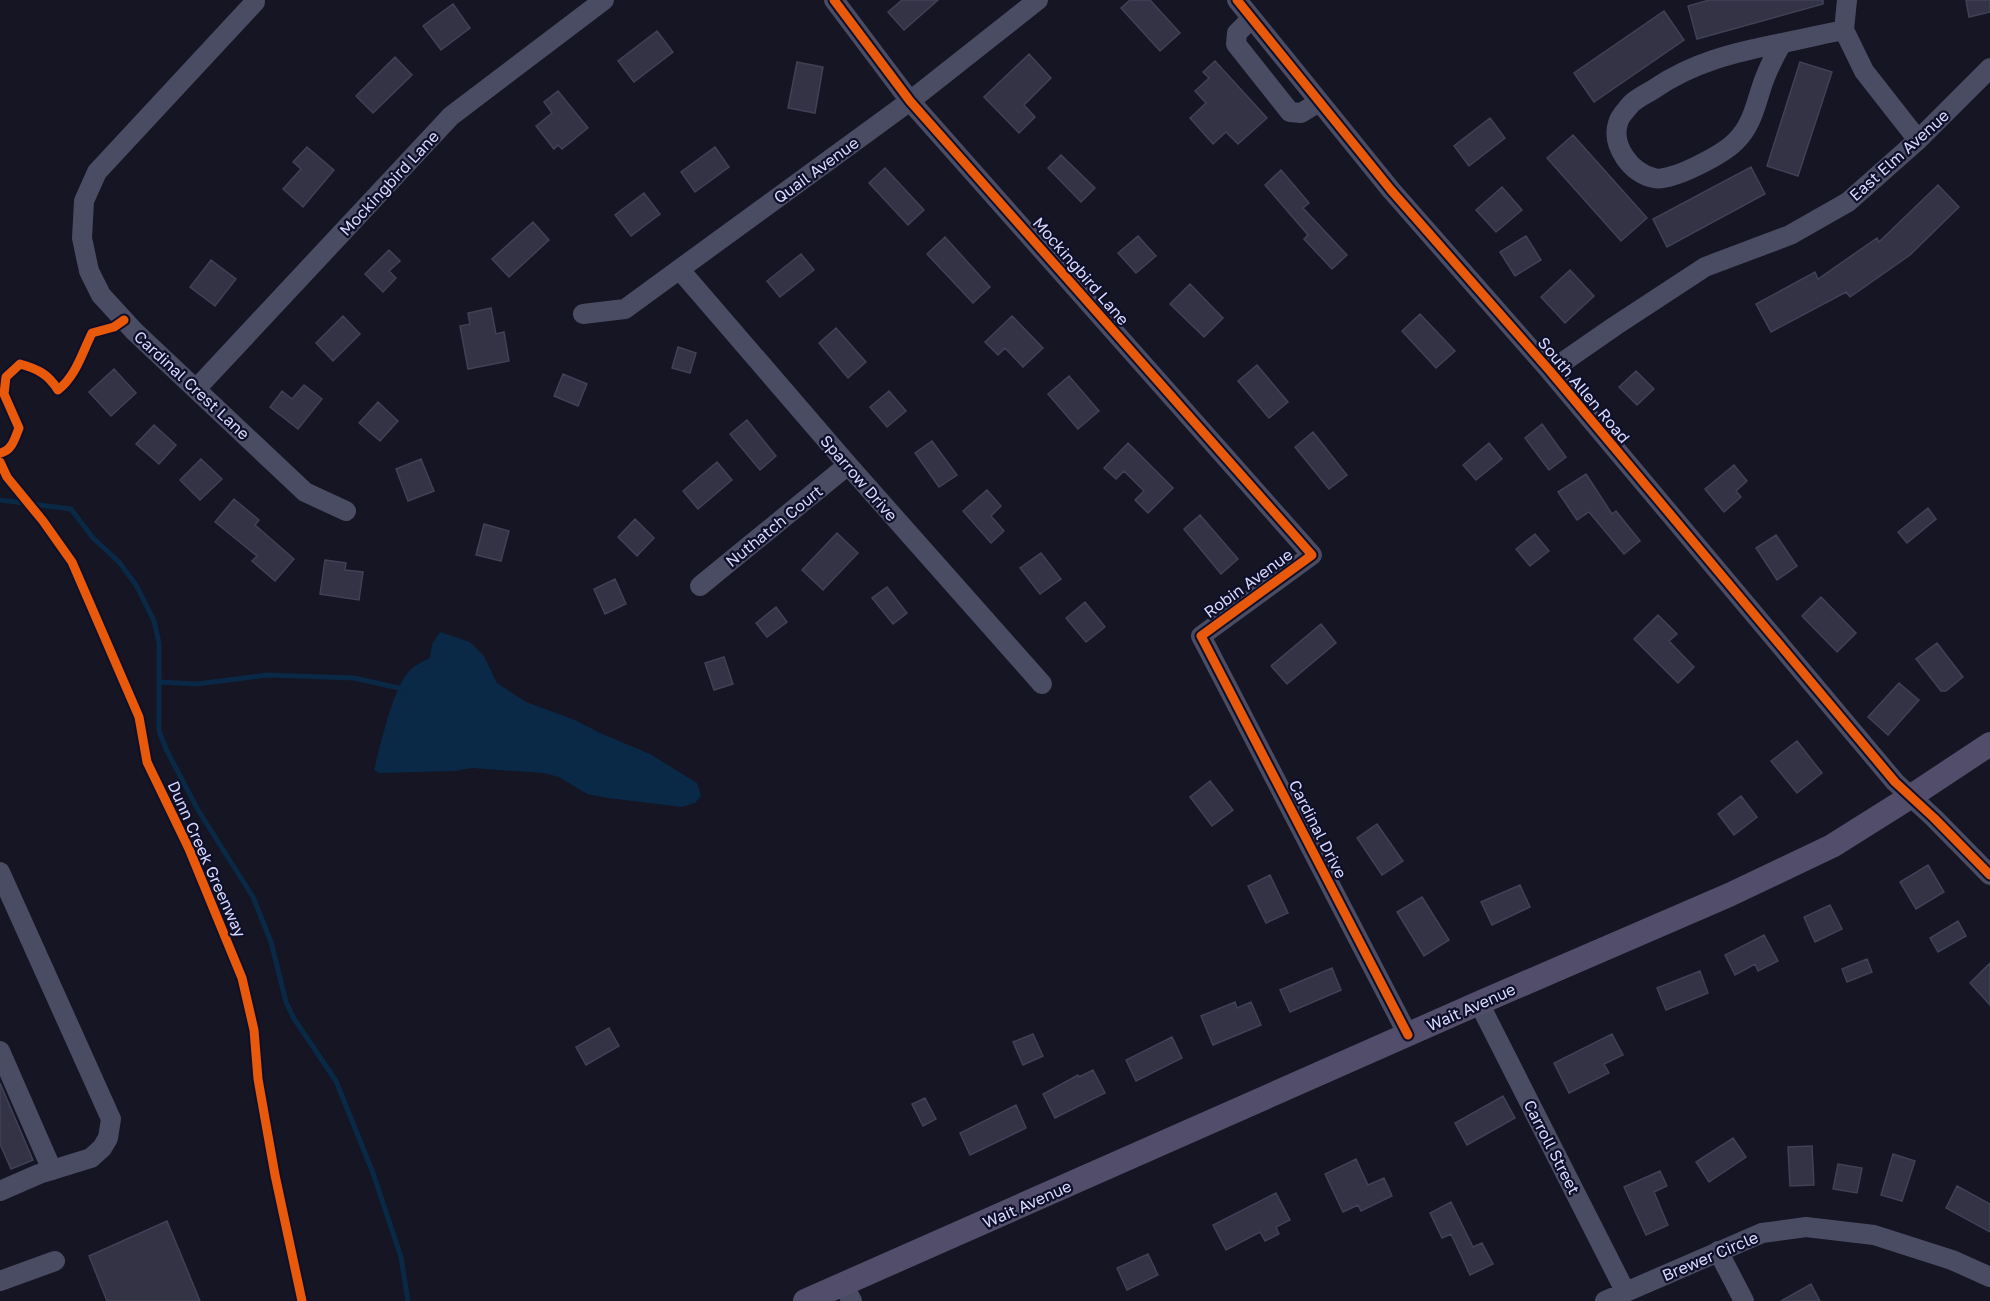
<svg xmlns="http://www.w3.org/2000/svg" width="1990" height="1301" font-family="'Golos Text',sans-serif">
  <style>
    .water { fill: #092946 }
    .lines { fill: none; stroke-linecap: round; stroke-linejoin: round }
    .stream { stroke: #092946; stroke-width: 5 }
    .building { fill: #333345; stroke: #404057; stroke-width: 1.5 }
    .minor { stroke: #4a4c64; stroke-width: 20 }
    .major { stroke: #514d6a; stroke-width: 24 }
    .cycleway-casing { stroke: #0f0f29; stroke-width: 13 }
    .cycleway { stroke: #e8590c; stroke-width: 9 }
    .labels { text-anchor: middle; stroke-width: 4.5; stroke-linejoin: round; paint-order: stroke }
    .street-label { font-size: 16px; fill: #d7d9ff; stroke: #0f0f29 }
  </style>
  <rect width="100%" height="100%" fill="#151523"/>
  <!-- water -->
  <path class="water" d="M440 632 470 642 484 656 497 683 526 702 575 720 600 733 650 754 697 783 701 796 695 803 682 807 608 798 587 794 559 777 543 773 472 768 455 771 379 773 374 770C381 744 392 689 410 670 415 665 424 661 430 658L432 644Z"/>
  <g class="lines">
    <!-- stream -->
    <path class="stream" d="M0 500 71 509 93 538 119 562 136 585 154 621 159 643V731L166 749 198 810 253 897 271 942 286 1002 293 1017 336 1081 373 1173 401 1257 408 1301
      M160 682 197 684 267 675 354 678 399 688 405 690"/>
  </g>
  <!-- building -->
  <path class="building" d="M902 0H938L904 30 888 12Z
    M1130 0H1150L1180 33 1160 51 1121 8Z
    M1709 0H1823V4L1697 39 1688 6Z
    M1966 0H1990V12L1969 17Z
    M453 4 470 28 441 50 423 26Z
    M1664 11 1684 40 1594 102 1574 73Z
    M657 31 673 52 634 82 618 61Z
    M1029 54 1051 78 1024 105 1035 117 1019 133 984 97Z
    M395 57 412 75 373 113 356 96Z
    M1215 61 1267 118 1238 144 1226 132 1213 144 1190 118 1206 103 1195 91 1209 78 1203 72Z
    M797 62 823 67 815 113 788 108Z
    M1800 62 1832 72 1798 176 1767 166Z
    M558 91 588 128 562 149 558 145 554 149 536 126 552 113 544 102Z
    M1490 118 1505 138 1469 166 1454 146Z
    M1573 135 1647 218 1621 241 1547 158Z
    M307 147 334 170 303 207 283 189 301 169 293 162Z
    M715 147 729 167 695 192 681 172Z
    M1061 155 1095 188 1081 202 1048 168Z
    M1751 167 1765 194 1667 247 1653 219Z
    M885 168 924 210 908 225 869 183Z
    M1281 170 1309 203 1303 208 1347 255 1332 269 1304 239 1308 235 1265 185Z
    M1938 185 1959 207 1910 255 1850 297 1846 292 1771 332 1756 304 1815 272 1818 279 1877 238 1879 242Z
    M1502 187 1522 210 1496 232 1476 210Z
    M644 193 660 214 631 236 615 215Z
    M533 222 549 240 509 277 492 259Z
    M1138 236 1156 256 1136 273 1118 253Z
    M1526 236 1541 260 1515 276 1500 252Z
    M945 237 990 287 973 303 927 254Z
    M389 250 400 261 389 271 396 278 383 292 365 274Z
    M801 254 814 270 780 297 767 281Z
    M211 260 236 279 215 306 190 287Z
    M1570 270 1594 296 1565 323 1541 297Z
    M1190 284 1223 318 1204 337 1170 304Z
    M491 308 496 334 504 332 509 361 468 369 460 326 470 324 468 313Z
    M1420 314 1455 351 1436 368 1402 331Z
    M343 316 360 334 333 361 316 343Z
    M1012 316 1043 348 1023 367 1005 348 998 355 985 342Z
    M836 328 866 362 848 378 819 343Z
    M678 347 696 353 690 373 672 368Z
    M1257 365 1288 402 1269 418 1238 381Z
    M114 369 136 393 111 416 89 392Z
    M1636 371 1654 389 1637 405 1619 387Z
    M563 374 587 384 578 406 554 396Z
    M1069 376 1099 411 1078 429 1048 394Z
    M304 385 322 399 298 429 270 407 282 391 292 399Z
    M889 391 906 411 887 427 870 407Z
    M378 402 398 421 380 441 359 423Z
    M747 420 776 456 760 470 730 434Z
    M1542 424 1566 457 1549 470 1525 438Z
    M154 425 176 445 159 464 136 444Z
    M1313 432 1347 475 1329 489 1295 447Z
    M932 441 957 475 939 487 915 453Z
    M1128 443 1173 488 1148 513 1135 500 1144 491 1124 471 1116 479 1104 468Z
    M1489 443 1502 459 1476 480 1463 465Z
    M201 459 222 479 200 500 180 480Z
    M421 459 434 491 408 501 396 469Z
    M717 462 732 480 698 509 683 491Z
    M1734 465 1747 481 1736 491 1741 497 1724 512 1705 489Z
    M1586 474 1612 514 1616 511 1640 541 1624 554 1589 512 1577 520 1558 492Z
    M987 490 1001 506 991 516 1004 531 991 543 963 511Z
    M234 499 259 520 255 525 294 559 275 581 252 561 257 556 215 522Z
    M1928 508 1936 519 1907 543 1898 532Z
    M1200 515 1238 559 1221 574 1184 529Z
    M635 519 654 538 637 556 618 537Z
    M484 524 509 531 501 561 476 555Z
    M837 533 858 553 823 590 802 570Z
    M1535 534 1549 551 1530 566 1516 549Z
    M1776 535 1797 566 1777 580 1756 548Z
    M1041 553 1061 579 1040 594 1020 568Z
    M325 560 346 563 345 570 363 572 359 600 320 594Z
    M615 579 626 604 605 614 594 589Z
    M887 587 907 613 893 624 872 598Z
    M1821 597 1856 633 1837 652 1802 616Z
    M1085 602 1105 627 1086 642 1066 618Z
    M776 607 787 622 767 637 756 623Z
    M1658 615 1677 634 1669 641 1694 667 1678 683 1634 639Z
    M1321 624 1336 643 1287 684 1271 666Z
    M1937 643 1963 677 1946 691H1941L1916 659Z
    M724 657 733 684 714 690 705 663Z
    M1899 683 1919 700 1888 735 1868 717Z
    M1797 741 1822 773 1797 793 1771 761Z
    M1210 781 1233 810 1212 826 1190 797Z
    M1741 796 1757 817 1734 835 1718 814Z
    M1377 824 1403 861 1382 875 1357 838Z
    M1928 865 1944 892 1916 909 1900 882Z
    M1270 875 1288 913 1266 923 1248 886Z
    M1520 885 1530 907 1492 925 1481 902Z
    M1422 897 1449 940 1424 956 1397 912Z
    M1830 905 1842 929 1815 942 1804 917Z
    M1958 921 1966 936 1938 952 1930 938Z
    M1764 935 1778 961 1758 971 1755 964 1735 975 1725 955Z
    M1867 959 1872 972 1847 982 1842 969Z
    M1990 963V1005L1970 983Z
    M1332 968 1341 990 1290 1012 1280 990Z
    M1700 971 1708 993 1666 1010 1657 988Z
    M1235 1002 1237 1008 1251 1002 1261 1025 1213 1045 1201 1016Z
    M609 1028 619 1046 586 1065 576 1047Z
    M1033 1034 1043 1056 1023 1065 1013 1042Z
    M1612 1034 1623 1055 1604 1064 1609 1073 1569 1093 1554 1063Z
    M1172 1037 1182 1058 1136 1081 1126 1060Z
    M1093 1070 1105 1093 1055 1118 1043 1094 1078 1075 1079 1077Z
    M0 1083 33 1160 11 1169 0 1144Z
    M1503 1096 1515 1118 1467 1145 1455 1123Z
    M925 1098 936 1119 923 1126 912 1104Z
    M1016 1105 1026 1128 970 1155 960 1133Z
    M1733 1138 1746 1157 1709 1182 1696 1162Z
    M1812 1146 1814 1185 1790 1186 1788 1147Z
    M1893 1154 1915 1161 1902 1201 1881 1195Z
    M1356 1159 1368 1185 1384 1178 1392 1196 1361 1211 1358 1205 1343 1212 1325 1174Z
    M1838 1164 1862 1168 1857 1193 1833 1189Z
    M1660 1171 1667 1186 1654 1192 1668 1225 1646 1235 1624 1187Z
    M1957 1186 1990 1204V1232L1946 1208Z
    M1276 1193 1290 1220 1276 1227 1279 1234 1265 1241 1260 1232 1226 1250 1213 1225Z
    M1451 1202 1473 1247 1482 1243 1493 1264 1470 1275 1451 1234 1442 1238 1430 1213Z
    M167 1221 200 1301H107L89 1256Z
    M1148 1254 1158 1275 1127 1290 1117 1268Z
    M1811 1284 1820 1301H1781Z"/>
  <g class="lines">
    <!-- minor -->
    <path class="minor" d="M834 0 910 101 1312 555 1201 636 1408 1035
      M1237 0 1391 190 1550 371 1895 782 1934 818 1990 875
      M1847 0 1844 30 1864 71 1918 140
      M255 2 97 172 84 201 82 238 89 271 101 295 134 331 305 492 346 511
      M1251 19 1237 33 1236 44 1290 112 1301 113 1319 102
      M1782 43C1775 55 1769 67 1764 80 1756 102 1753 125 1735 142 1723 154 1670 183 1654 178 1631 173 1611 146 1618 123 1619 117 1627 109 1631 104 1637 98 1646 94 1654 89 1693 62 1736 52 1782 43 1803 39 1823 34 1844 30
      M680 270 848 465 1042 684
      M583 314 625 309 910 101 1038 0
      M1550 371 1615 326 1705 267 1790 235 1848 202 1918 140 1990 68
      M196 389 451 116 604 0
      M700 586 848 465
      M0 872 111 1119 108 1138 102 1148 91 1158 39 1174 0 1191
      M1479 1003 1625 1291
      M0 1051 52 1170
      M1718 1251 1744 1301
      M0 1281 55 1261
      M843 1285 852 1301
      M1605 1301 1762 1233 1806 1227 1874 1235 1952 1260 1990 1277"/>
    <!-- major -->
    <path class="major" d="M805 1301 1479 1003 1729 895 1832 846 1910 797 1990 744"/>
    <defs>
      <path id="cycleway" d="M834 0 910 101 1312 555 1201 636 1408 1035
        M1237 0 1391 190 1550 371 1895 782 1934 818 1990 875
        M0 453C12 451 15 438 19 428L4 394 6 377 20 364C38 369 48 374 58 390 76 376 82 353 92 333L114 327 124 320
        M0 462 7 477 43 521 72 562 139 717 147 762 189 849 242 978 254 1030 258 1079 275 1175 302 1301"/>
    </defs>
    <!-- cycleway casing -->
    <use href="#cycleway" class="cycleway-casing"/>
    <!-- cycleway -->
    <use href="#cycleway" class="cycleway"/>
  </g>
  <g class="labels">
    <!-- street labels -->
    <g class="street-label">
      <text transform="translate(1899 155) rotate(-42)" y="6">East Elm Avenue</text>
      <text transform="translate(816 170) rotate(-36)" y="6">Quail Avenue</text>
      <text transform="translate(389 183) rotate(-47)" y="6">Mockingbird Lane</text>
      <text transform="translate(1081 271) rotate(49)" y="6">Mockingbird Lane</text>
      <text transform="translate(192 385) rotate(43)" y="6">Cardinal Crest Lane</text>
      <text transform="translate(1584 390) rotate(50)" y="6">South Allen Road</text>
      <text transform="translate(859 478) rotate(49)" y="6">Sparrow Drive</text>
      <text transform="translate(774 526) rotate(-39)" y="6">Nuthatch Court</text>
      <text transform="translate(1248 583) rotate(-36)" y="6">Robin Avenue</text>
      <text transform="translate(1318 829) rotate(63)" y="6">Cardinal Drive</text>
      <text transform="translate(207 859) rotate(66)" y="6">Dunn Creek Greenway</text>
      <text transform="translate(1471 1007) rotate(-24)" y="6">Wait Avenue</text>
      <text transform="translate(1552 1147) rotate(63)" y="6">Carroll Street</text>
      <text transform="translate(1027 1204) rotate(-24)" y="6">Wait Avenue</text>
      <text transform="translate(1710 1256) rotate(-23)" y="6">Brewer Circle</text>
    </g>
  </g>
</svg>
